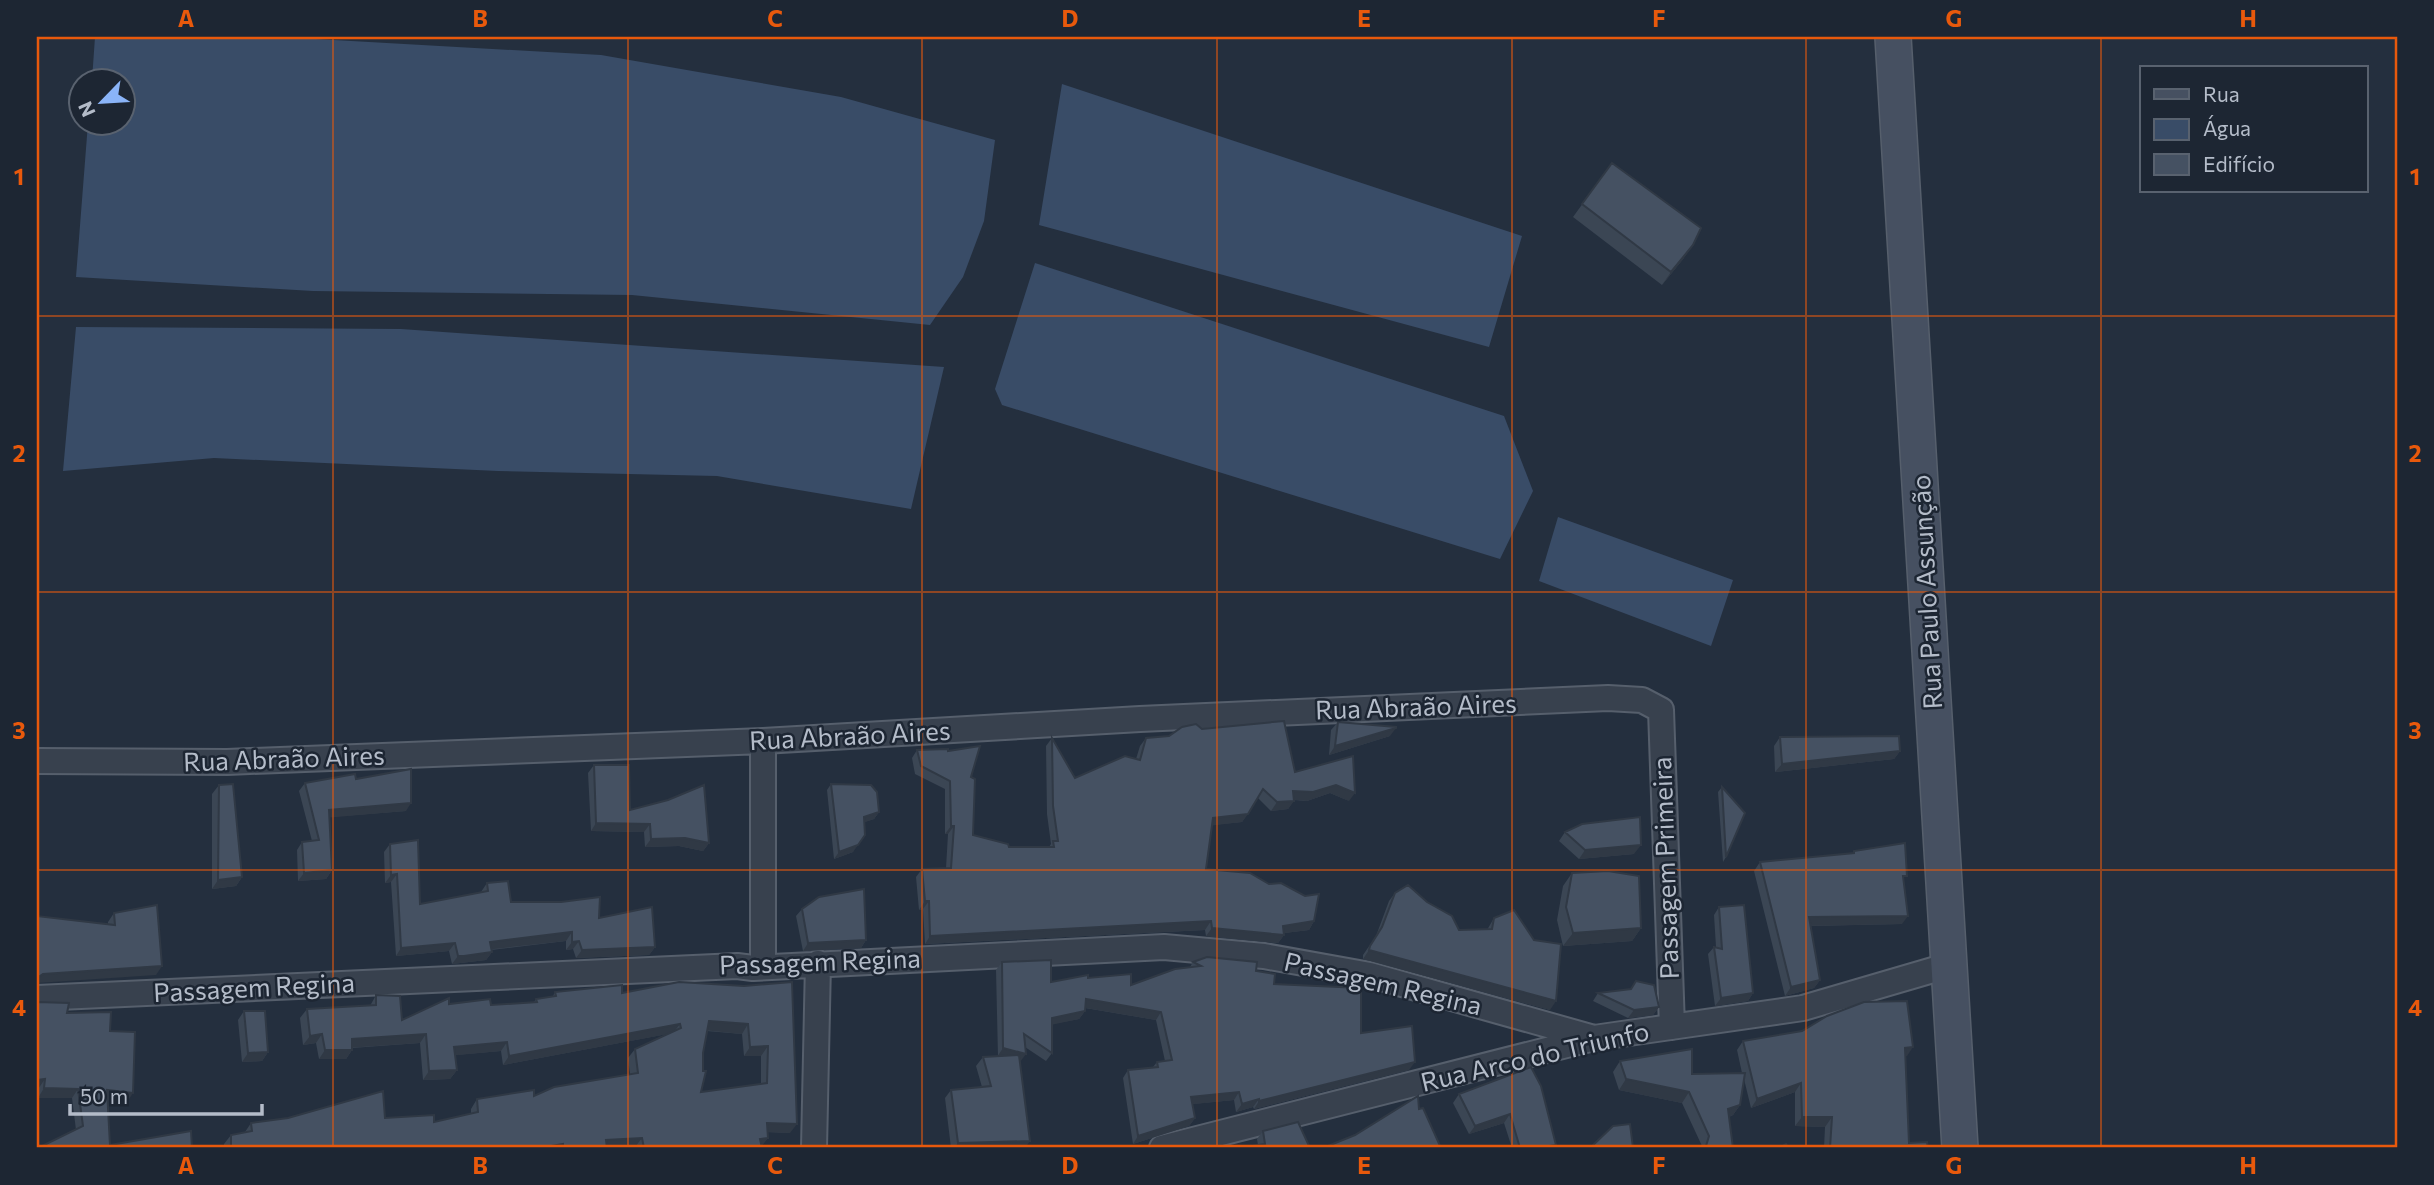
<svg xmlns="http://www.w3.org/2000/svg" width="2434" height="1185" font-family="Commissioner,sans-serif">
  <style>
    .water { fill: #394c67 }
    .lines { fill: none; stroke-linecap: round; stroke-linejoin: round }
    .street-casing { stroke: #565f6c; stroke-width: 28 }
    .secondary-casing { stroke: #565f6c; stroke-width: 38 }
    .street { stroke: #38414e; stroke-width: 24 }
    .secondary { stroke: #465061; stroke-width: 35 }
    .wall { fill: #3b4654; fill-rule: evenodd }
    .shaded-wall { fill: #303945 }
    .building { fill: #455162; stroke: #303945; stroke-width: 2; fill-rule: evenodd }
    .grid { fill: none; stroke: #e8590c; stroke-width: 2; stroke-opacity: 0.55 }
    .labels { text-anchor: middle; stroke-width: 5; stroke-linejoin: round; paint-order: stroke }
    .street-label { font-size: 26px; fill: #b4bcc9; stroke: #1d2633 }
    .neatline { fill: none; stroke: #e8590c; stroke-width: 2.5 }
    .grid-label { font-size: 23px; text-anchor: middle; font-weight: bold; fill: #e8590c }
  </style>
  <rect width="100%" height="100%" fill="#242f3e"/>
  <!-- water -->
  <path class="water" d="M95 37H281L601 55 841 97 995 140 984 221 963 277 930 325 632 295 313 291 76 277 88 123 122 122V80H92Z
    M1062 84 1522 236 1489 347 1039 225Z
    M1035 263 1504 416 1533 491 1500 559 1002 405 995 389Z
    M76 327 401 329 944 367 911 509 717 476 498 471 214 458 63 471Z
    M1558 517 1733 580 1711 646 1539 581Z"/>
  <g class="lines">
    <defs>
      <path id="street" d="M37 761 227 762 763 741 1140 719 1608 698 1642 700 1661 710 1672 1027
        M763 967V741
        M37 998 737 966 753 968 1164 947 1264 956 1370 975 1594 1038
        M814 1148 818 963
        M1162 1148 1594 1038 1803 1008 1950 965"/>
      <path id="secondary" d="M1893 37 1960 1148"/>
    </defs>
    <!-- street casing -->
    <use href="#street" class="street-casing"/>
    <!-- secondary casing -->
    <use href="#secondary" class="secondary-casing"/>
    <!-- street -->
    <use href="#street" class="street"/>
    <!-- secondary -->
    <use href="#secondary" class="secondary"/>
  </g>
  <!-- wall -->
  <path class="wall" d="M1612 163 1684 258 1662 285 1573 217Z
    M1338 722 1390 736 1329 755 1331 730Z
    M1202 729 1295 772 1349 801 1330 793 1307 801 1294 800 1288 809 1271 811 1258 798 1242 822 1212 825 1206 869 1314 921 1309 930 1284 933V935L1278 943 1206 936 1205 930 925 944 923 909 919 910 916 877 922 869 946 868 948 834H945V789L915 774 912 758 917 750 948 751 971 777 973 835 1009 847H1049L1051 844 1047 814 1046 746 1052 738 1075 778 1136 759 1140 746 1146 738 1169 736Z
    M1780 737 1900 751 1894 759 1775 772 1774 746Z
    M594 765 630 810 709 843 703 851 679 846 645 847 644 832 591 831 588 773Z
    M356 779 406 811 330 817 332 870 326 879 298 881 297 850 302 842 312 841 299 791 305 783Z
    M831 784 879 812 874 819 864 822 853 852 834 859 827 790Z
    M219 785 242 877 236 886 212 889V794Z
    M1722 787 1726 857 1723 862 1718 792Z
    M1565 832 1634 854 1579 859 1559 841Z
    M390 844 420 904 481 892 487 883 511 902 599 918 655 947 649 955 576 958 573 949 566 950V941L491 950 492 952 486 960 452 964 449 951 396 956 391 882 385 883 384 852Z
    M1854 851 1904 880 1902 924 1811 926 1820 980 1814 988 1785 996 1754 871 1760 862 1852 854Z
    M1572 873 1641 928 1632 941 1563 946 1557 920 1563 886Z
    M1395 893 1459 930H1487L1494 918 1550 1010 1363 959V955L1376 936 1389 901Z
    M1719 907 1753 993 1748 1001 1715 1006 1708 954 1714 947H1716L1714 915Z
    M802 909 866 940 861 948 803 951 796 916Z
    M114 913 156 975 108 925V922Z
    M1002 962 1051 982 1088 978 1131 985 1190 967 1193 962 1256 971 1274 984 1361 1033 1409 1070 1254 1109 1253 1107 1236 1112 1234 1100 1192 1104 1195 1118 1189 1126 1133 1144 1123 1078 1128 1070 1153 1067 1157 1062 1165 1061 1156 1020 1085 1008V1011L1079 1019 1052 1024V1053L1046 1061 1025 1047 1020 1062 1025 1148H951L945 1098 951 1090 982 1087 976 1066 983 1057H998L996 970Z
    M792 982 790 1133 767 1132 768 1138 761 1146 762 1148H635V1147L614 1148H224V1144L231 1135 245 1132 251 1123 385 1118 434 1122 471 1114V1109L477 1099 534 1096 630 1075 628 1058 635 1049 667 1034 503 1065 501 1051 455 1055 457 1070 450 1079 423 1080 420 1043 352 1048V1050L346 1059H319L316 1043 303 1045 300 1018 307 1009 370 1006 376 995 402 1020 449 1004 491 1005 534 1002 536 999 553 996 555 992 622 993 744 986ZM707 1031 742 1034 744 1056H761V1084L701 1092 703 1053Z
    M1598 993 1659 1007 1653 1015 1628 1018 1593 1001Z
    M37 1002 110 1031 127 1102 107 1100 110 1145 38 1148 76 1130 72 1098H38Z
    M244 1011 268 1052 262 1061 242 1062 238 1020Z
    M1743 1041 1907 1056H1905L1909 1143 1928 1148H1824L1825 1127 1795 1126V1092L1751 1108 1744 1079 1740 1105 1733 1115 1729 1117 1733 1148H1701L1702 1146 1682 1103 1619 1090 1613 1072 1620 1061 1692 1074 1742 1073 1737 1050Z
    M1531 1067 1553 1148H1512L1504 1123 1469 1134 1453 1103 1459 1094Z
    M1263 1131 1310 1148H1249L1251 1146 1258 1145 1257 1139Z"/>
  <!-- shaded-wall -->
  <path class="shaded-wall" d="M1693 245 1684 258 1662 285 1671 272Z
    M1396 728 1390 736 1329 755 1335 746Z
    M1900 751 1894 759 1775 772 1782 764Z
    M1336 785 1355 793 1349 801 1330 793 1307 801 1287 799 1293 791Z
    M1294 801 1288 809 1271 811 1277 802Z
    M411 803 406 811 324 818 329 810Z
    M879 812 874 819 860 824 864 817Z
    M1248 814 1242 822 1208 826 1213 818Z
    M596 823 650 824 644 832 591 831Z
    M951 826H954L948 834H945Z
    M685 838 709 843 703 851 679 846 645 847 651 839Z
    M858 845 853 852 834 859 839 852Z
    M1641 845 1634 854 1579 859 1585 850Z
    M332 870 326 879 298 881 304 873Z
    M397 874 391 882 385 883 391 875Z
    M242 877 236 886 212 889 218 880Z
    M925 901H929L923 909 919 910Z
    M1908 916 1902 924 1803 926 1809 917Z
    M1211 921 1205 930 925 944 930 936Z
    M1314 921 1309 930 1277 934 1283 926Z
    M1212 928 1284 935 1278 943 1206 936Z
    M1641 928 1632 941 1563 946 1573 933Z
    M572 932 566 941 484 950 490 942Z
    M866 940 861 948 803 951 808 943Z
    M579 941 573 949 566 950 572 942Z
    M455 943 449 951 396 956 401 948Z
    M655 947 649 955 576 958 582 950Z
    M1369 950 1556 1001 1550 1010 1363 959Z
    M492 952 486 960 452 964 458 956Z
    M162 966 156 975 37 983V978L43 974Z
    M1820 980 1814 988 1785 996 1791 987Z
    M1753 993 1748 1001 1715 1006 1721 998Z
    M1086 999 1161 1012 1156 1020 1080 1007Z
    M1659 1007 1653 1015 1628 1018 1634 1010Z
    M1085 1011 1079 1019 1046 1026 1052 1018Z
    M709 1021 748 1024 742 1034 703 1030Z
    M680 1024 673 1033 503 1065 509 1056Z
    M322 1034 316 1043 303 1045 310 1036Z
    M426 1034 420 1043 346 1048 352 1039Z
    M507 1042 501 1051 448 1056 454 1047Z
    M768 1046 761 1056H744L750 1047Z
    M1913 1047 1907 1056 1899 1057 1905 1048Z
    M1003 1048 1026 1054 1020 1062 997 1057Z
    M325 1050H352L346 1059H319Z
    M268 1052 262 1061 242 1062 248 1053Z
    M1415 1062 1409 1070 1254 1109 1259 1101Z
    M457 1070 450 1079 423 1080 429 1071Z
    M45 1079 38 1089H37V1080Z
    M1626 1079 1689 1092 1682 1103 1619 1090Z
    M1801 1083 1795 1092 1751 1108 1757 1099Z
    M44 1088 78 1089 72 1098H38Z
    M107 1090 133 1093 127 1102 100 1099Z
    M1239 1092 1234 1100 1185 1105 1191 1097Z
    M1259 1099 1253 1107 1236 1112 1242 1104Z
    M1740 1105 1733 1115 1720 1120 1728 1109Z
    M1510 1114 1504 1123 1469 1134 1475 1126Z
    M1802 1117H1832L1825 1127 1795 1126Z
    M1195 1118 1189 1126 1133 1144 1138 1136Z
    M767 1123 797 1124 790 1133 761 1132Z
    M642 1138 635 1147 600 1148 606 1140Z
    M768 1138 761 1147 760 1139Z
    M1030 1141 1025 1148H954L958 1143Z
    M563 1144 560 1148H540Z
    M1556 1145 1553 1148H1536Z"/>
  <!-- building -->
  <path class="building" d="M1612 163 1701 228 1693 245 1671 272 1582 204Z
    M1284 721 1295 772 1353 756 1355 793 1336 785 1313 792 1293 791 1294 801 1277 802 1263 789 1248 814 1213 818 1206 869 1250 873 1269 884 1281 883 1305 896 1319 894 1314 921 1283 926 1284 935 1212 928 1211 921 930 936 929 901H925L922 869 951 868 954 826H951L950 781 921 766 917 750 948 749V751L980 746 971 777 975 779 973 835 1008 844 1009 847H1054L1053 841H1058L1053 806 1052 738 1075 778 1125 756 1140 760 1146 738 1169 736 1182 727 1196 724 1202 729Z
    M1338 722 1396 727V728L1335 746Z
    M1899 736 1900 751 1782 764 1780 737Z
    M594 765H629L630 810 668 800 704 785 709 843 685 838 651 839 650 824 596 823Z
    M411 769V803L329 810 332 870 304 873 302 842 319 840 305 783 355 774 356 779Z
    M233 784 242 877 218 880 219 785Z
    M831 784 871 785 877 792 879 812 864 817 865 835 858 845 839 852Z
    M1722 787 1745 813 1726 857Z
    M1640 817 1641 845 1585 850 1565 832 1582 824Z
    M418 840 420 904 488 891 487 883 508 881 511 902H561L600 897 599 918 652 907 655 947 582 950 579 941 572 942V932L490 942 492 952 464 956H458L455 943 401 948 397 874 391 875 390 844Z
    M1905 843 1907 876H1903L1908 916 1809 917 1820 980 1791 987 1760 862 1854 853V851Z
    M1608 871 1639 876 1641 928 1573 933 1566 907 1572 873Z
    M1408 885 1427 902 1452 916 1459 930 1492 929 1494 918 1514 910 1534 940 1561 944 1556 1001 1369 950 1370 946 1382 927 1395 893Z
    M864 889 866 940 808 943 802 909 819 897Z
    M157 905 162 966 43 974 37 978V916L115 925 114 913Z
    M1744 905 1753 993 1721 998 1714 947 1722 949 1719 907Z
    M1207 957 1257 962 1256 971 1275 974 1274 984 1361 988V1033L1412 1026 1415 1062 1259 1101V1099L1242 1104 1239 1092 1191 1097 1195 1118 1138 1136 1128 1070 1158 1067 1157 1062 1172 1060 1161 1012 1086 999 1085 1011 1052 1018V1053L1024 1034 1026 1054 1003 1048 1002 962 1051 960V982L1088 975V978L1131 974V985L1175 969 1201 966 1193 962Z
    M1636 981 1654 985 1659 1007 1634 1010 1598 993 1631 989Z
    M679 982 744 986 792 982 797 1124 767 1123 768 1138 760 1139 762 1148H644L642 1138 606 1140 607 1148H563V1144L540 1148H231V1135L252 1131 251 1123 288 1118 383 1091 385 1118 434 1115V1122L478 1112 477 1099 534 1090V1096L554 1087 638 1073 635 1049 681 1028 680 1024 509 1056 507 1042 454 1047 457 1070 429 1071 426 1034 352 1039V1050H325L322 1034 310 1036 307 1009 376 1005V995L400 996 402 1020 449 998V1004L490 999 491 1005 537 1002 536 999 556 996 555 992 622 985V993ZM709 1021 748 1024 750 1047 768 1046 767 1083 701 1092 706 1071H703V1053Z
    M1907 1001 1913 1047 1905 1048 1909 1143 1927 1142 1928 1148H1830L1832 1117H1802L1801 1083 1757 1099 1743 1041 1802 1031 1827 1016 1864 1002Z
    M37 1002 69 1003 67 1013 111 1012 110 1031 135 1032 133 1093 107 1090 110 1145 191 1131 192 1148H38L83 1126 78 1089 44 1088 45 1079 37 1080Z
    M244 1011H265L268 1052 248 1053Z
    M1692 1049V1074L1745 1073 1740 1105 1728 1109 1733 1148H1708L1706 1146 1709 1136 1689 1092 1626 1079 1620 1061Z
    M1019 1055 1030 1141 958 1143 951 1090 991 1086 983 1057Z
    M1531 1067 1541 1086 1556 1145 1536 1148H1520L1510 1114 1475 1126 1459 1094Z
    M1418 1096 1419 1109 1423 1108 1441 1148H1323L1355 1135Z
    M1298 1122 1310 1148H1251V1146L1265 1144 1263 1131Z
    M1630 1124 1633 1148H1590L1613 1126Z
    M1786 1144 1788 1148H1778Z"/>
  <!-- grid -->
  <path class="grid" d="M333 37V1148M628 37V1148M922 37V1148M1217 37V1148M1512 37V1148M1806 37V1148M2101 37V1148M37 316H2397M37 592H2397M37 870H2397"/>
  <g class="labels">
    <!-- street labels -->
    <g class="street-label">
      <text transform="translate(1927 592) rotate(-93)" y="9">Rua Paulo Assunção</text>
      <text transform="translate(1416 707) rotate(-2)" y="9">Rua Abraão Aires</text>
      <text transform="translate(850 736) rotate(-3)" y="9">Rua Abraão Aires</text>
      <text transform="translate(284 759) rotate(-2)" y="9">Rua Abraão Aires</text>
      <text transform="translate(1666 868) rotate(-92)" y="9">Passagem Primeira</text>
      <text transform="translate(820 962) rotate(-2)" y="9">Passagem Regina</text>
      <text transform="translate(1383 984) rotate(13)" y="9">Passagem Regina</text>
      <text transform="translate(254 988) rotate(-3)" y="9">Passagem Regina</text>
      <text transform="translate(1535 1057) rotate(-13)" y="9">Rua Arco do Triunfo</text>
    </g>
  </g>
  <!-- border -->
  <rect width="2434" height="1185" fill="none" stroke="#1d2633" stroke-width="77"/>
  <!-- legend -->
  <rect x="2140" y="66" width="228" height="126" fill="#1d2633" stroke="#59626f" stroke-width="2"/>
  <rect x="2154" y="89" width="35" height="10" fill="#465061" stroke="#59626f" stroke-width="2"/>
  <text x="2203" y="102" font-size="21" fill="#b4bcc9">Rua</text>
  <rect x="2154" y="119" width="35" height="21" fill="#394c67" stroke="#59626f" stroke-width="2"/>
  <text x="2203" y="136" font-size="21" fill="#b4bcc9">Água</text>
  <rect x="2154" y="154" width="35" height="21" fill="#455162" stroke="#59626f" stroke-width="2"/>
  <text x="2203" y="172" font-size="21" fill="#b4bcc9">Edifício</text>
  <!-- north arrow -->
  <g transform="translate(102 102) rotate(245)"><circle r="33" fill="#1d2633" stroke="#59626f" stroke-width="2"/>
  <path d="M0-5L12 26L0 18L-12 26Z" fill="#8ab4f8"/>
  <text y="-10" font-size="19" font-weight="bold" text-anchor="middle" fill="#b4bcc9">N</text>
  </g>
  <!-- scale -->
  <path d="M70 1104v10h192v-10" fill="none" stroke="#b4bcc9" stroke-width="3.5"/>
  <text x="80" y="1104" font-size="21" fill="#b4bcc9" stroke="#1d2633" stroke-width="5" paint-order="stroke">50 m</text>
  <rect x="38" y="38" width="2358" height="1108" class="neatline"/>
  <g class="grid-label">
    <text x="186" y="27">A</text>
    <text x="480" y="27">B</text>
    <text x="775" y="27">C</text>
    <text x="1070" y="27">D</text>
    <text x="1364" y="27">E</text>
    <text x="1659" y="27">F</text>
    <text x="1954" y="27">G</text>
    <text x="2248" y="27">H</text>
    <text x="19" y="185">1</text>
    <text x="2415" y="185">1</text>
    <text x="19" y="462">2</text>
    <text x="2415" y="462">2</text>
    <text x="19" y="739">3</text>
    <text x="2415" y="739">3</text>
    <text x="19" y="1016">4</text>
    <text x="2415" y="1016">4</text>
    <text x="186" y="1174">A</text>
    <text x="480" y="1174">B</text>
    <text x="775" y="1174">C</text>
    <text x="1070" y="1174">D</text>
    <text x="1364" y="1174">E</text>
    <text x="1659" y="1174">F</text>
    <text x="1954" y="1174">G</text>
    <text x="2248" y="1174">H</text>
  </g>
</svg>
